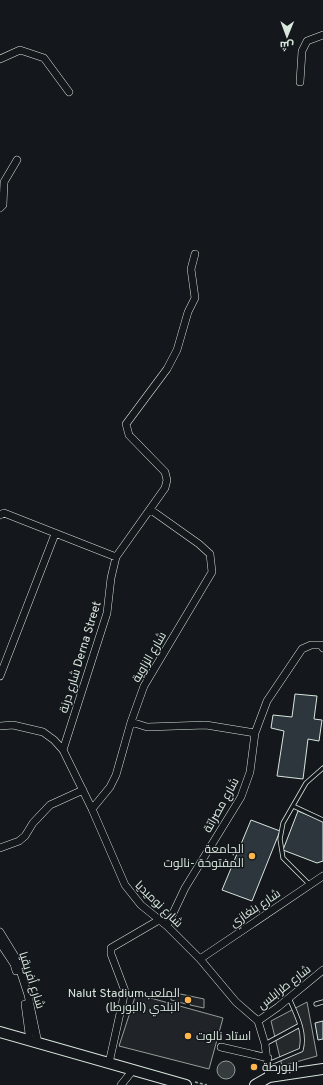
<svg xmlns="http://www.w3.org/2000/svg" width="323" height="1085" font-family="Overpass,Cairo,sans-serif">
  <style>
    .green { fill: #202428; stroke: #939e99 }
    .parking { fill: #24282b; stroke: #939e99 }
    .water { fill: #363b3e; stroke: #939e99 }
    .building { fill: #2c363c; stroke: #d8e6dc }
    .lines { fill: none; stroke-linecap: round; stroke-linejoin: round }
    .lane-casing { stroke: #d8e6dc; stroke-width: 5 }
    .street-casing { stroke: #d8e6dc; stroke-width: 8 }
    .secondary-casing { stroke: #d8e6dc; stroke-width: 12 }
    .path { stroke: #9da8a2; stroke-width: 1.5; stroke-dasharray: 3 2; stroke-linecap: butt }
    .lane { stroke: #14181c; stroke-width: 3.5 }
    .street { stroke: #14181c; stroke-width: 7 }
    .secondary { stroke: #14181c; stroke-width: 10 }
    .poi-dot { fill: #ffb74d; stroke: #14181c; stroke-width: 1.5 }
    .labels { text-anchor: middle; stroke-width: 3; stroke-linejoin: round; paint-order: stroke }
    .street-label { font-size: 12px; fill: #d8e6dc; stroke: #14181c }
    .poi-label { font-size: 12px; fill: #d8e6dc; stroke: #14181c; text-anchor: end }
  </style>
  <rect width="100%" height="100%" fill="#14181c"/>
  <!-- green -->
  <path class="green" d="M171 992 204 999V1008L190 1005V1002L186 1001V1004L171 1000Z
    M136 994 223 1018 209 1069 119 1046Z"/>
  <!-- parking -->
  <path class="parking" d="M307 1002 317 1056 282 1066 271 1021Z"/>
  <!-- water -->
  <path class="water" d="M217 1070a9 9 0 1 1 18 0a9 9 0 1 1-18 0Z"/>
  <!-- building -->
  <path class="building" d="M295 694 317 696 314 719 322 720 319 741 308 739 303 779 277 776 284 731 271 728 273 715 292 717Z
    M298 811 323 821V861L317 863 283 850Z
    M251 820 280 831 252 901 222 890Z
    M323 1021V1039L318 1040 315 1023Z"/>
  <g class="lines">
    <defs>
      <path id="lane" d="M293 806 323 820
        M310 885 283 858 280 839 283 823 306 783 323 768
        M316 1004 323 1002
        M265 1044 300 1025
        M268 1064 301 1050C306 1032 296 1014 289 998"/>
      <path id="street" d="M0 59 20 50 44 58 69 92
        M300 82 302 51 307 41 323 35
        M0 208 3 205 4 182 17 160
        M0 515 4 513 116 557
        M0 676 55 534
        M131 722 147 727 206 725 255 733
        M0 726 13 725 43 732 54 740 63 750 92 809 125 885 141 905 167 926 200 959 236 1002 258 1021 265 1044 269 1077
        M63 750 107 613 111 578 116 557 165 488 167 480 165 472 129 435 126 424 167 369 177 350 188 312 195 298 191 269 195 254
        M92 809 110 787 116 775 131 722 144 686 212 572 210 554 199 544 151 510
        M0 848 19 841 25 836 33 823 50 805 83 790
        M167 926 185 888 241 797 250 772 255 733 267 701 302 649 311 645H321L323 648
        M0 932 16 958 28 995 37 1038
        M0 943 14 964 16 971
        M200 959 323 876
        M25 1004 30 1041
        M258 1021 278 1007 323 970
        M221 1047 268 1058
        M109 1063 125 991 111 954V948L159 920
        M121 1085 133 1070"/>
      <path id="secondary" d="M0 1032 186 1085
        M255 1085 269 1077 323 1069"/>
    </defs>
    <!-- lane casing -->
    <use href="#lane" class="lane-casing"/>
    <!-- street casing -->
    <use href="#street" class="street-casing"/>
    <!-- secondary casing -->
    <use href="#secondary" class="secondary-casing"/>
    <!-- path -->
    <path class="path" d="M195 1082 207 1085"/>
    <!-- lane -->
    <use href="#lane" class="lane"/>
    <!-- street -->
    <use href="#street" class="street"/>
    <!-- secondary -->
    <use href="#secondary" class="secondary"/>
  </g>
  <!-- markers -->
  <g class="poi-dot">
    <circle cx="252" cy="856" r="4"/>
    <circle cx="188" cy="1000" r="4"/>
    <circle cx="188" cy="1036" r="4"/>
    <circle cx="254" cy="1067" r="4"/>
  </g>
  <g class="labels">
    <!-- street labels -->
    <g class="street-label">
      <text transform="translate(80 657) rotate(-73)" y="4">شارع درنة Derna Street</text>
      <text transform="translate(149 657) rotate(-60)" y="4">شارع الزاوية</text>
      <text transform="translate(221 805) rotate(-61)" y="4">شارع مصراتة</text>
      <text transform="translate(159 904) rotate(44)" y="4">شارع نوميديا</text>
      <text transform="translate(255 908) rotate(-34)" y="4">شارع بنغازي</text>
      <text transform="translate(32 980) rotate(72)" y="4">شارع أفريقيا</text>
      <text transform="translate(284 987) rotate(-38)" y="4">شارع طرابلس</text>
    </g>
    <!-- poi labels -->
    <g class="poi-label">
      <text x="244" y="853">الجامعة<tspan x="244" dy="14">المفتوحة -نالوت</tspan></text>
      <text x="180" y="997">Nalut Stadiumالملعب<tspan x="180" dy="14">البلدي (البورطا)</tspan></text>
      <text x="196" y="1040" text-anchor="start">استاد نالوت</text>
      <text x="262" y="1071" text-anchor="start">البورطة</text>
    </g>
  </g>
  <!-- north arrow -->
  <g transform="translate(287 36) rotate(181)" stroke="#14181c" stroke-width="3" paint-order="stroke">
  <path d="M0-3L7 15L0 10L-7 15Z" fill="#d8e6dc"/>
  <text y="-6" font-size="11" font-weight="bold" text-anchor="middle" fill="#d8e6dc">ش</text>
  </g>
</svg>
